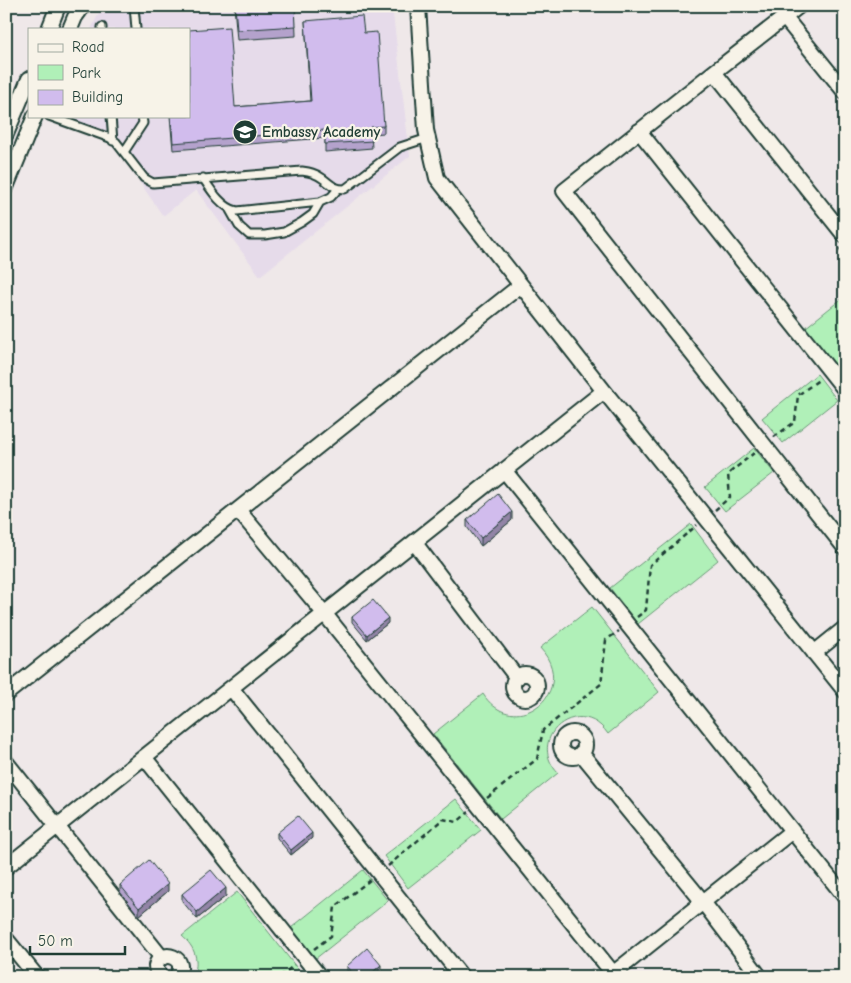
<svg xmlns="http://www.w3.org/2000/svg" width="851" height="983" font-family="'Comic Neue',sans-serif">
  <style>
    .built { fill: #e6dbea }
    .green { fill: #b0f0b8; stroke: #689676 }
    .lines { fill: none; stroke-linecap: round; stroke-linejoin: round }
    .service-casing { stroke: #1f3d34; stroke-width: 11 }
    .minor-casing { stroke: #1f3d34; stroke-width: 18 }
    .path { stroke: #1f3d34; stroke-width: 2.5; stroke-dasharray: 5 4; stroke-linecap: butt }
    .service { stroke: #f7f3e8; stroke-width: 7 }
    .minor { stroke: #f7f3e8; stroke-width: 14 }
    .wall { fill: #b4a2cc; stroke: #1f3d34 }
    .shaded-wall { fill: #9284a6; stroke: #1f3d34 }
    .building { fill: #d1bced; stroke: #1f3d34 }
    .labels { text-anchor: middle; stroke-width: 4.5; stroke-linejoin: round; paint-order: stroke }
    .poi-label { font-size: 15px; font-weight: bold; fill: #1f3d34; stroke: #f7f3e8; text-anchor: start }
  </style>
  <rect width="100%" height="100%" fill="#efe8e9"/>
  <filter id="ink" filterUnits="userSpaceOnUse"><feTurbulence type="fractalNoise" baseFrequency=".02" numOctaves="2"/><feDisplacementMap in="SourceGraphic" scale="10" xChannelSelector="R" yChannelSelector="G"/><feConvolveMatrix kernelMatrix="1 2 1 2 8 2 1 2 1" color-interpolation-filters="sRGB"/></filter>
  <g filter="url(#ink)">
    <!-- built -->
    <path class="built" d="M104 6H392L410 156 260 276 196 190 163 216 112 142 56 122 57 116H189V29H91L98 15Z"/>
    <!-- green -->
    <path class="green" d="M845 296V378L805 328Z
      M817 374 837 400 783 443 762 418Z
      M754 448 774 473 725 511 705 487Z
      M691 524 718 560 638 624 610 588Z
      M592 607 659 692 608 734C580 693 524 737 558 773L501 819 433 734 483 694C515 743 580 691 540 648Z
      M456 799 481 830 408 888 384 856Z
      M363 870 388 901 315 959 291 928Z
      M237 892 304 977H193C200 961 195 947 182 936Z"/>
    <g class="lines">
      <defs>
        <path id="service" d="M134 6 136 29
          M102 27V29
          M49 116 110 138 116 142 144 178 153 183 302 171C309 172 316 173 322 178 331 184 333 189 345 189L400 147 428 138
          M111 116 113 141
          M124 152 143 123 142 116
          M203 178C211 190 222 208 237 211L320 202 331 197 338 189
          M230 210 239 226 249 235H265L284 232 302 222 313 214 320 202"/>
        <path id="minor" d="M418 6 426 130 437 178 604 391 845 691
          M799 6 714 72 564 191 845 548
          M785 18 845 92
          M49 29 58 6
          M70 29 75 17 83 6
          M714 72 845 236
          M639 131 845 390
          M6 134 29 79
          M6 187 35 116
          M504 470 845 897
          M238 510 324 613 616 977
          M414 542 517 678
          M814 653 845 628
          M513 686a12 12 0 1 1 24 0a12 12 0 1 1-24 0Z
          M231 688 462 977
          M6 694 521 285
          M561 745a12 12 0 1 1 24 0a12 12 0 1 1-24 0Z
          M581 753 703 902 760 977
          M144 757 320 977
          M6 762 162 958
          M6 867 604 391
          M6 939 37 977
          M161 977C158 973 156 971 156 966 160 947 191 958 176 977
          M609 977 792 831"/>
      </defs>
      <!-- service casing -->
      <use href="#service" class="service-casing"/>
      <!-- minor casing -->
      <use href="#minor" class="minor-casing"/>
      <!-- path -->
      <path class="path" d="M839 248 845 255
        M774 437 795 422 798 395 820 379
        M715 510 730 497 728 474 754 453
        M637 617 646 610 650 565 697 525
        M487 798 537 759 543 730 601 684 606 640 619 631
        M388 866 443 819 457 822 469 812
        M314 949 331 936 335 907 370 880
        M280 977 294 965
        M590 977 592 971V968"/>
      <!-- service -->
      <use href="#service" class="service"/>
      <!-- minor -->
      <use href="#minor" class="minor"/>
    </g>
    <!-- wall -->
    <path class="wall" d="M234 6H295L296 36 237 40Z
      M305 21 364 33 384 126V133L371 134 372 148 325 152V138L173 150 170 116H189L235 107 310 101Z
      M845 452V464L841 460V455Z
      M467 520H512L481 546 467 527Z
      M352 617 388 623 367 640 352 622Z
      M277 833 312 838 291 855 277 838Z
      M120 885 168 891 139 916 120 892Z
      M182 894 226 896 197 919 182 901Z
      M347 966 381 970 372 977H352L347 971Z"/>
    <!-- shaded-wall -->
    <path class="shaded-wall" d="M512 512V520L481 546V538Z
      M388 618V623L367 640V635Z
      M312 833V838L291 855V850Z
      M168 884V891L139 916V908Z
      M226 888V896L197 919V912Z
      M381 965V970L372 977H367Z"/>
    <!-- building -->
    <path class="building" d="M235 6H295L296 26 237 30Z
      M362 16 364 33 377 32 384 126 371 127 372 141 325 144V130L173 143 171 116H189V30L229 27 235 107 311 101 305 21Z
      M845 452V459L841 455Z
      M498 494 512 512 481 538 467 520Z
      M373 600 388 618 367 635 352 617Z
      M298 816 312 833 291 850 277 833Z
      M149 860 168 884 139 908 120 885Z
      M211 870 226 888 197 912 182 894Z
      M367 948 381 965 367 977H356L347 966Z"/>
  </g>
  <!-- icons -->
  <defs>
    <symbol id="school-disc" viewBox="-11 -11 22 22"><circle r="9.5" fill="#1f3d34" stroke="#f7f3e8"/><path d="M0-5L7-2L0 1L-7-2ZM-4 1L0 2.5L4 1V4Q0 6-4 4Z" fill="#fff"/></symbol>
  </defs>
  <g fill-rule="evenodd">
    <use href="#school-disc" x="231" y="118" width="28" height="28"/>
  </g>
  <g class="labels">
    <!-- poi labels -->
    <g class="poi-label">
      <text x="262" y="137">Embassy Academy</text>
    </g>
  </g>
  <!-- margin -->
  <rect width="851" height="983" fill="none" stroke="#f7f3e8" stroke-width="25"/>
  <rect x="12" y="12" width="826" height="958" fill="none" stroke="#1f3d34" stroke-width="2" filter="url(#ink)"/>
  <!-- legend -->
  <rect x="28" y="28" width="162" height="90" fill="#f7f3e8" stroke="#a1aaa0"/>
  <rect x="38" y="44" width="25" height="8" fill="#f7f3e8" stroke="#a1aaa0"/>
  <text x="72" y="52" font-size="15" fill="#1f3d34">Road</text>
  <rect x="38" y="65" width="25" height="15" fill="#b0f0b8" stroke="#a1aaa0"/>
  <text x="72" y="78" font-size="15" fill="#1f3d34">Park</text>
  <rect x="38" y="90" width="25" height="15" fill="#d1bced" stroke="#a1aaa0"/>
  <text x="72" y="102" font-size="15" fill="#1f3d34">Building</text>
  <!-- scale -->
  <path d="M30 946v8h95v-8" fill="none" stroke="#1f3d34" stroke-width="2.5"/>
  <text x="38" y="946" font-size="15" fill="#1f3d34" stroke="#f7f3e8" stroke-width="4" paint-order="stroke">50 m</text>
</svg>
